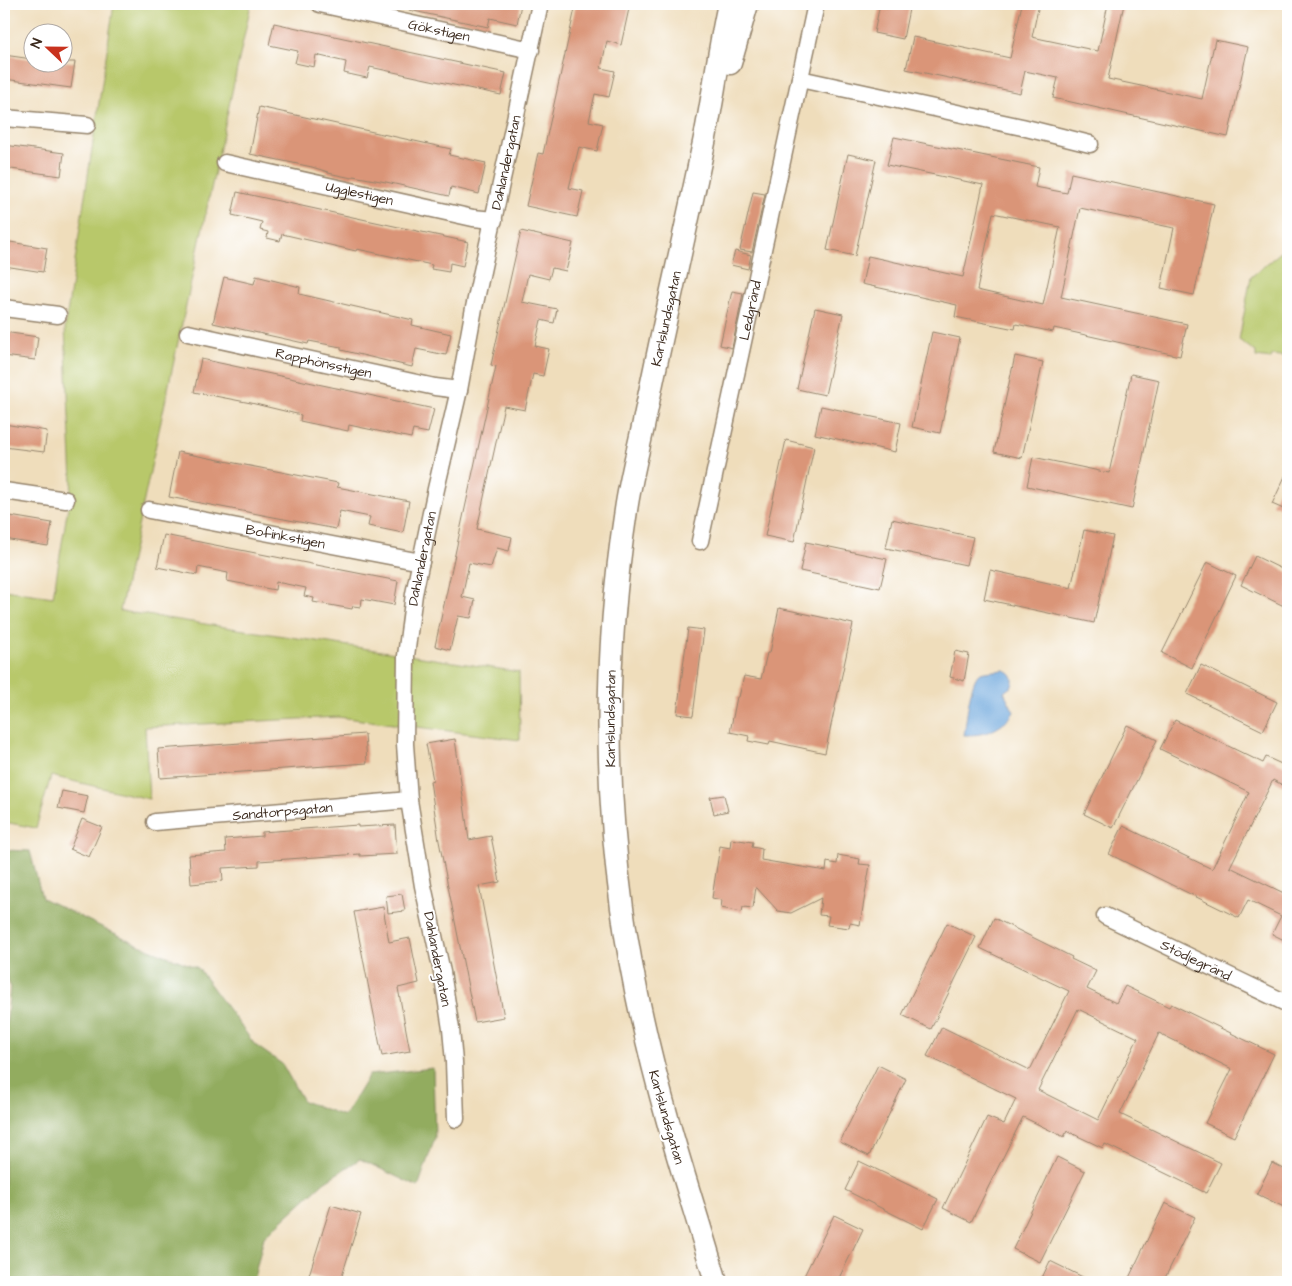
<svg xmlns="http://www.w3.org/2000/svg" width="1292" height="1286" font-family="'Architects Daughter',sans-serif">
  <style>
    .green { fill: #b8c86b; stroke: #7a7944 }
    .forest { fill: #92ac5f; stroke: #666b3e }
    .water { fill: #6ba5db; stroke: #53687c }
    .building { fill: #da9578; fill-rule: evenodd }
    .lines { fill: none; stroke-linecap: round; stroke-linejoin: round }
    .minor-casing { stroke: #95846c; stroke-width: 19 }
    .secondary-casing { stroke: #95846c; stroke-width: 25 }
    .minor { stroke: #fff; stroke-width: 16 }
    .secondary { stroke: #fff; stroke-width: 22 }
    .labels { text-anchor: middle; stroke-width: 4; stroke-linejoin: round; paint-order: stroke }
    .street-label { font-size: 14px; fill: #3b2a1e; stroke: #fff }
  </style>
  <rect width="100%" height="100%" fill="#fff"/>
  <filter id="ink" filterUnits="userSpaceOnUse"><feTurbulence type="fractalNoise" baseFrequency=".02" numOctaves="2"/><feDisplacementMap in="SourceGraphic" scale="10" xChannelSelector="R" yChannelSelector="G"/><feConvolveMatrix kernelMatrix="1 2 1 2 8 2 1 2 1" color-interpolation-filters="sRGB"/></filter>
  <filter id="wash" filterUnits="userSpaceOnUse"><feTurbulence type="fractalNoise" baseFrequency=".0096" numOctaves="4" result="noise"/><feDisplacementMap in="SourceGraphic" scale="20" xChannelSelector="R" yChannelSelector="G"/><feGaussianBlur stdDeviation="1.12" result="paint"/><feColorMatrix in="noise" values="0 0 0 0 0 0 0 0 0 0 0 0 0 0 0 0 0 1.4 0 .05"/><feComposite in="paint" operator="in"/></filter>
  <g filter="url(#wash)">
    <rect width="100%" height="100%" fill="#efddbb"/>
    <!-- green -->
    <path class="green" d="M114 4H251L120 611 519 672 520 740 338 717 145 727 149 799 51 776 36 828 4 822V590L53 597 72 483 65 327Z
      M1288 246V357L1272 355 1271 359 1256 357V352L1239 340 1251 277Z"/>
    <!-- forest -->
    <path class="forest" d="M4 850 30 851 42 898 139 945 198 968 255 1045 282 1064 303 1101 344 1116 369 1075 433 1068 435 1138 418 1187 360 1159 324 1182 264 1237 253 1282H4V1049L10 986 4 970Z"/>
    <!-- water -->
    <path class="water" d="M1004 670C1012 672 1015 678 1012 686L1004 692 1014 712C1003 729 984 736 964 735 966 724 970 678 980 673 987 671 997 671 1004 670Z"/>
    <g id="blocks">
      <!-- building -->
      <path class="building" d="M410 4H521L517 24 490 18 488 27 409 10Z
        M576 4H630L621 45 607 41 601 68 615 71 609 97 595 94 589 121 603 124 597 151 579 147 569 188 583 191 577 217 526 206 538 153 543 154Z
        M880 4H910L903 39 874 33Z
        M1022 4H1039L1032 37 1098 51 1108 4H1124L1108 79 1202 99 1215 40 1248 47 1228 137 1053 98 1058 78 1025 71 1020 93 906 69 913 37 1010 58Z
        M274 23 506 73 501 95 370 67 367 78 344 73 346 62 316 55 314 67 295 63 298 51 269 45Z
        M4 55 32 59V62H75L71 88 4 79Z
        M259 107 451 149 449 155 486 163 479 194 451 187 449 196 386 182 353 176 352 178 328 173V172L312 167 250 154Z
        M894 137 1039 167 1035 187 1067 193 1071 173 1214 204 1194 295 1161 288 1174 228 1080 208 1061 297 1187 324 1180 356 1054 328 1053 332 1016 324 1015 329 955 317 957 305 862 284 868 256 963 277 983 185 887 165ZM993 213 1060 227 1043 305 977 290Z
        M4 145 64 153 61 176 4 168Z
        M848 154 876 160 855 256 827 250Z
        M237 192 468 242 463 266 450 263 449 272 431 269 432 265 357 249 356 251 282 234 280 241 267 238 268 232 260 230 262 222 232 215Z
        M753 192 765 194 752 252 740 250Z
        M521 231 573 243 566 271 552 268 549 279 528 274 522 302 557 309 554 323 541 320 535 346 549 349 543 376 533 374 525 410 504 406 477 529 512 537 509 551 497 548 491 567 469 563 462 597 475 600 471 618 458 616 450 650 435 646 496 366 491 365Z
        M4 241 47 248 43 272 4 266Z
        M735 251 751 255 748 269 731 265Z
        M256 276 300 287 299 294 413 320 412 325 451 334 446 355 416 349 412 367 341 350V347L309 341 308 344 213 323 224 277 254 284Z
        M732 291 743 293 732 348 720 345Z
        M815 308 843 314 825 395 797 389Z
        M4 332 38 337 35 360 4 356Z
        M932 332 960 338 940 433 912 427Z
        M1015 356 1043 362 1022 458 994 452Z
        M201 359 434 409 428 433 413 430 411 438 349 425 348 431 300 421 301 415 251 403 194 392Z
        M1131 374 1159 380 1132 509 1027 486 1033 457 1109 473Z
        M821 406 901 423 895 452 815 434Z
        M4 424 47 431 44 452 4 447Z
        M786 440 814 447 794 542 765 536Z
        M178 452 338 483 337 487 409 501 403 533 368 526 370 517 340 511 336 529 169 497Z
        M1288 470V511L1272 504Z
        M4 515 52 523 48 546 4 539Z
        M892 519 973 537 966 565 886 548Z
        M1084 530 1113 536 1094 623 984 599 990 570 1071 588Z
        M164 535 398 581 394 605 362 599 361 607 353 606 352 609 313 602 314 598 304 596 306 588 276 582 275 590 227 581 228 573 198 567 197 575 157 567Z
        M806 542 887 559 880 588 800 571Z
        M1255 556 1288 572V608L1241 585Z
        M1207 562 1236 576 1192 668 1162 653Z
        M779 608 853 624 825 753 770 741 769 745 748 741 749 736 730 732 737 697H739L744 676 761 679 767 653H770Z
        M688 628 704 630 693 716 677 714Z
        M955 651 969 654 964 681 950 677Z
        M1201 665 1277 702 1263 731 1187 694Z
        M1175 720 1263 763 1266 757 1288 767V788L1273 780 1230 867 1288 895V942L1272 934 1281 916 1248 900 1239 918 1109 854 1123 826 1212 869 1249 792 1160 749Z
        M1127 725 1157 740 1113 828 1084 814Z
        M365 734 367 763 160 778 158 749Z
        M455 739 469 840 491 836 500 882 479 886 504 1017 475 1022 439 841 430 781 433 780 426 744Z
        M62 791 88 796 84 813 58 808Z
        M724 795 728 811 714 814 710 797Z
        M82 819 102 827 89 857 70 849Z
        M358 825V827L395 825 397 854 360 856V854L259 861V866L222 868 223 881 191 884 189 855 226 852 225 839 262 836V832Z
        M731 839 753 842 752 847 762 849 761 860 826 871 827 862 837 864 838 855 860 859 859 864 870 865 860 925 850 923 849 928 827 925 829 916 819 915 821 898 791 913 778 911 756 887 753 908 743 907 742 912 721 908 722 900 712 898 720 846 730 848Z
        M402 894 405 911 388 913 386 896Z
        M383 907 389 942 410 938 419 983 398 988 410 1051 382 1056 354 912Z
        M994 918 1072 957 1071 959 1096 971 1087 989 1116 1003 1125 986 1169 1007 1171 1004 1274 1054 1234 1137 1205 1123 1232 1069 1159 1033 1120 1114 1221 1163 1206 1193 1105 1144 1103 1148 1067 1131 1064 1137 1023 1117 971 1222 943 1208 987 1117 1004 1124 1016 1099 927 1056 942 1027 1030 1070 1069 991 980 948ZM1078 1009 1138 1038 1098 1120 1038 1090Z
        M947 923 976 937 931 1029 902 1015Z
        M878 1065 906 1079 869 1156 840 1142Z
        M1057 1157 1085 1171 1040 1262 1013 1249Z
        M859 1161 938 1199 923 1229 845 1190Z
        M1272 1163 1288 1171V1209L1257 1194Z
        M1165 1203 1195 1217 1163 1282H1127Z
        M331 1205 361 1214 340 1282H333L309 1275Z
        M834 1215 863 1229 853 1250 837 1282H801Z
        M1050 1261 1093 1282H1040Z"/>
    </g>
  </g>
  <g filter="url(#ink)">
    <use href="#blocks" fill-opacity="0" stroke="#95846c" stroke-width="1"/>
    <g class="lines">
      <defs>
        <g id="minor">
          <path id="s1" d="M320 4 531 50"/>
          <path d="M800 79 1022 127 1090 144"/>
          <path d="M4 118 87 125"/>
          <path id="s2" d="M225 163 473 218 494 220"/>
          <path d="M4 308 58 315"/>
          <path id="s3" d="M188 333 435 387 459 390"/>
          <path d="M4 491 66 500"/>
          <path id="s4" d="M149 510 421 562"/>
          <path id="s5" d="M700 541 816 4"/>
          <path id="s6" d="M155 822 409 800"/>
          <path id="s7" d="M1105 916 1288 1004"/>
          <path id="s8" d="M456 1119 454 1062 451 1029 442 972 423 886 409 800 405 744 406 656 414 594 436 489 459 390 474 308 540 4"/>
        </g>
        <g id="secondary">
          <path d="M730 63 747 4"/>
          <path id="s9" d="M716 1282C701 1230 684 1178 669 1125 649 1054 632 982 622 908 604 777 606 641 626 510 630 482 637 455 643 427 661 335 683 244 702 152 713 103 718 53 729 4"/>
        </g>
      </defs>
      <!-- minor casing -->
      <use href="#minor" class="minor-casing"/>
      <!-- secondary casing -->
      <use href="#secondary" class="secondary-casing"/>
      <!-- minor -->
      <use href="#minor" class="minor"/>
      <!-- secondary -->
      <use href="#secondary" class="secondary"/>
    </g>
  </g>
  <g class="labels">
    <!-- street labels -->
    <g class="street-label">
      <text dy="5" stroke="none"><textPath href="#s1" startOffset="122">Gökstigen</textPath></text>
      <text dy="5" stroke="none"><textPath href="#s8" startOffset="971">Dahlandergatan</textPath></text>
      <text dy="5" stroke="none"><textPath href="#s2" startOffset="138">Ugglestigen</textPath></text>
      <text dy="5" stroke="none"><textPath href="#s5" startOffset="236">Ledgränd</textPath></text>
      <text dy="5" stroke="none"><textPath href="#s9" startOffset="981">Karlslundsgatan</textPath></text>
      <text dy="5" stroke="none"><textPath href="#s3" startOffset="139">Rapphönsstigen</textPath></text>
      <text dy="5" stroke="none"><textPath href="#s4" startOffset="139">Bofinkstigen</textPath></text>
      <text dy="5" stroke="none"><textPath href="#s8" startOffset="566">Dahlandergatan</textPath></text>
      <text dy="5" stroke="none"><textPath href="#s9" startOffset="576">Karlslundsgatan</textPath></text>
      <text dy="5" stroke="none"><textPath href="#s6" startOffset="128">Sandtorpsgatan</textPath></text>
      <text transform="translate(438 959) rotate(79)" y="5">Dahlandergatan</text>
      <text dy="5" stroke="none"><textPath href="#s7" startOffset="101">Stödjegränd</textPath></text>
      <text transform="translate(667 1117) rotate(74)" y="5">Karlslundsgatan</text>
    </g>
  </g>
  <!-- margin -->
  <rect width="1292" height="1286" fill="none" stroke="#fff" stroke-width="20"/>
  <!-- north arrow -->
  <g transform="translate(48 48) rotate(292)"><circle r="24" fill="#ffffff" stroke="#b1aaa5"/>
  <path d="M0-4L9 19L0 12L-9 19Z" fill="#c8321e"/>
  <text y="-8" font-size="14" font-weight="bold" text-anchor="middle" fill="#3b2a1e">N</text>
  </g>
</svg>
